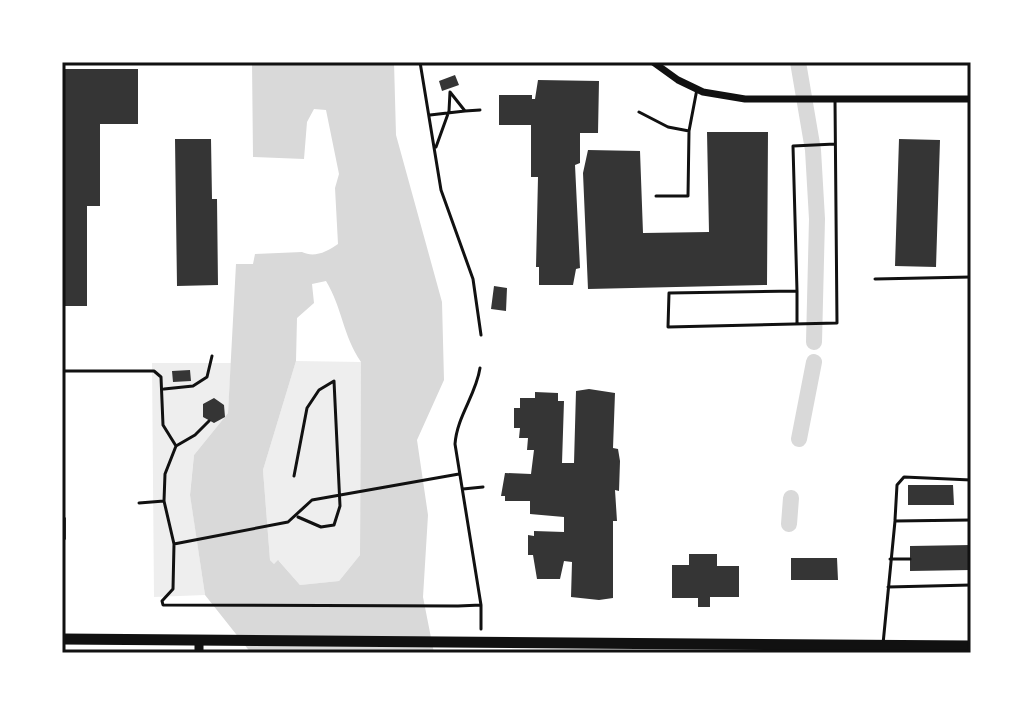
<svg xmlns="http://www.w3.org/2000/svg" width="1033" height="715" font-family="'Archivo Narrow',sans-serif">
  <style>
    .green { fill: #eee }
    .water { fill: #d9d9d9; fill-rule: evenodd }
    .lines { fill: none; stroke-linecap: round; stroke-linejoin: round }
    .canal { stroke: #d9d9d9; stroke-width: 16 }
    .building { fill: #353535 }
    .path { stroke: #111; stroke-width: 3 }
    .service { stroke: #111; stroke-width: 3 }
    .minor { stroke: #111; stroke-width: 7 }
    .secondary { stroke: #111; stroke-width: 9 }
    .primary { stroke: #111; stroke-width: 11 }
    .neatline { fill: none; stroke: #111; stroke-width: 3 }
  </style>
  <rect width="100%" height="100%" fill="#fff"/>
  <!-- green -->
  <path class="green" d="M296 361 361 362 360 555 339 581 300 585 279 561 274 564 270 560 263 470Z
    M152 363H231L228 413 194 455 190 494 205 595 154 597Z"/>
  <!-- water -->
  <path class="water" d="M252 62H394L396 135 442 302 444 380 417 440 428 515 423 597 434 653H251L205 595 190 495 194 455 228 413 236 264H253L255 254 302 252C314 258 327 252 338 244L335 188 339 174 326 110 314 109 307 122 304 159 253 157ZM326 281C342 307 343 336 361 362L360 555 339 581 300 585 278 560 274 564 270 560 263 470 296 361 297 318 314 303 312 284Z"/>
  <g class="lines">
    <!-- canal -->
    <path class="canal" d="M798 62 813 150 817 219 814 342
      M799 439 814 362
      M789 524 791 498"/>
  </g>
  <!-- building -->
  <path class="building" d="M62 69H138V124H100V206H87V306H62Z
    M455 75 459 85 442 91 439 81Z
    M538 80 599 81 598 133H580V163L575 165 580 268 576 269 573 285H539V267H536L538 177H531V125H499V95H532V99H535Z
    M707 132H768L767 285 588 289 583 173 588 150 640 151 643 233 709 232Z
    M175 139H211L212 199H217L218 285 177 286Z
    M899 139 940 140 936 267 895 266Z
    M494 286 507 288 506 311 491 309Z
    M190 370 191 381 173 382 172 371Z
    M589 389 615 393 613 448 618 449 620 461 619 491 615 490 617 521H613V598L599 600 571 597 572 562 564 561 560 579H537L533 555H528V535L534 536V531L564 532V517L530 514V501H505V496H501L505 473 531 474 534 450H527L528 438H519L520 428H514V408H520V398H535V392L558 393V401H564L562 463H574L576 391Z
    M214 398 224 405 225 417 214 423 203 417V404Z
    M908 485H953L954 505H908Z
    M62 514 66 518V539L62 544Z
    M971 545V570L910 571V546Z
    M689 554H717V566H739V597H710V607H698V598H672V565H689Z
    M791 558H837L838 580H791Z"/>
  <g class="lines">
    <!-- path -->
    <path class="path" d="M420 62 441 190 473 279 481 335
      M430 115 465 111
      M436 147 449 111 450 92 465 111 480 110
      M62 371H154L161 377 163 425 176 446 165 474 164 501 174 544 173 589 162 601 163 605 458 606 481 605 455 444C457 416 476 395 480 368
      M164 389 193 386 207 377 212 356
      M176 446 195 435 209 421
      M294 476 307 408 319 390 334 381 340 506 334 525 321 527 298 517
      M463 489 483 487
      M139 503 164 501
      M174 544 288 522 312 500 459 474
      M481 605V629"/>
    <!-- service -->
    <path class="service" d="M835 100 837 323 668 327 669 293 797 291 793 146 835 144
      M639 112 668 127 689 131
      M656 196H688L689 131 697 89
      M875 279 971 277
      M797 291V323
      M895 520 897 485 904 477 971 480
      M890 559H910
      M888 587 971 585
      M883 644 895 521 971 520"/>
    <!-- minor -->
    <path class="minor" d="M653 62 678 80 703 92 745 99H971"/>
    <!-- secondary -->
    <path class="secondary" d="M199 653V641"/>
    <!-- primary -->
    <path class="primary" d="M62 639 971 646"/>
  </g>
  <!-- border -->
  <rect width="1033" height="715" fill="none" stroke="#ffffff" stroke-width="128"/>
  <rect x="64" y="64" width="905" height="587" class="neatline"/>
</svg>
